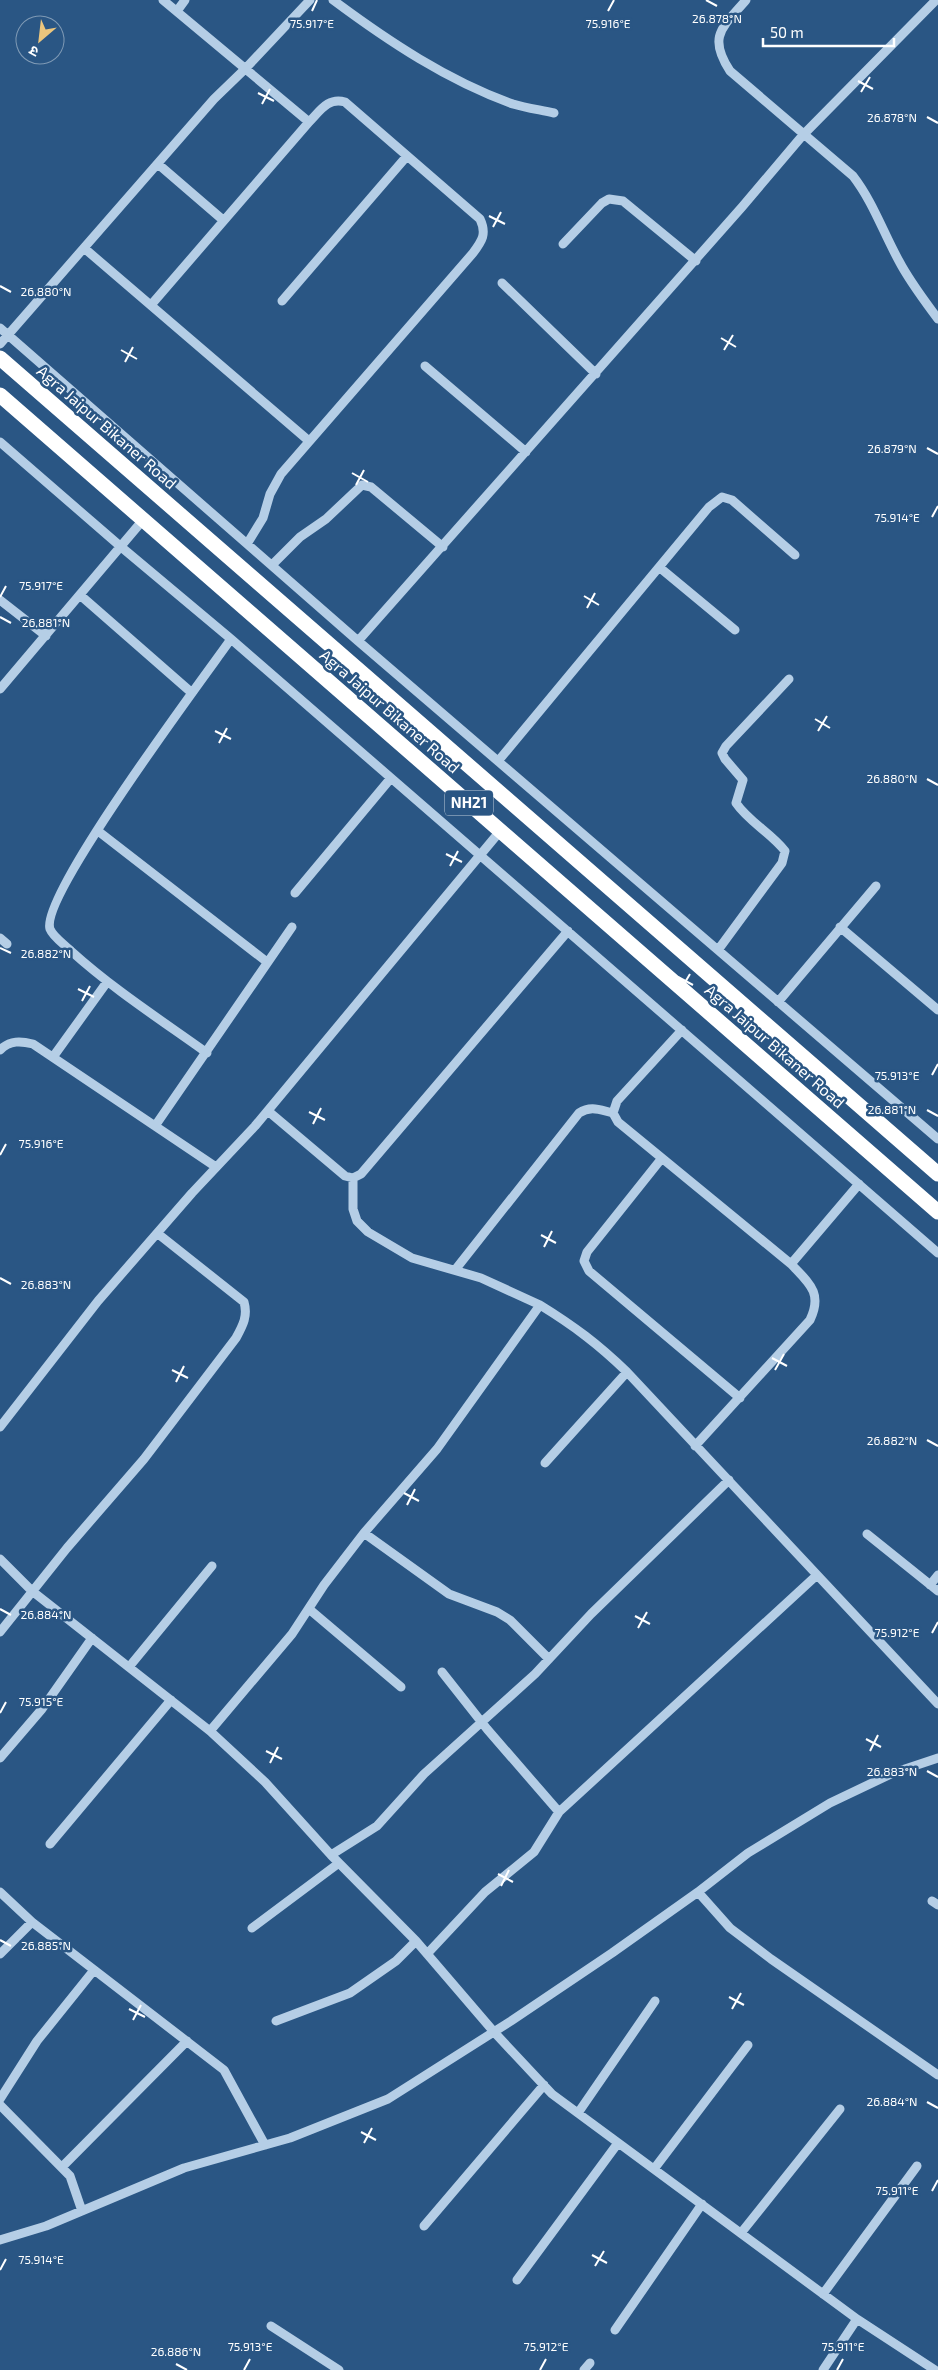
<svg xmlns="http://www.w3.org/2000/svg" width="938" height="2370" font-family="'Exo 2','Noto Sans Devanagari',sans-serif">
  <style>
    .lines { fill: none; stroke-linecap: round; stroke-linejoin: round }
    .minor { stroke: #b5cee6; stroke-width: 9 }
    .highway { stroke: #fff; stroke-width: 15 }
    .ticks { fill: none; stroke: #fff; stroke-width: 2 }
    .labels { text-anchor: middle; stroke-width: 5; stroke-linejoin: round; paint-order: stroke }
    .shield { fill: #2a5684; stroke: #bfccda; stroke-width: 1 }
    .shield-label { font-size: 15px; font-weight: bold; fill: #fff }
    .street-label { font-size: 16px; fill: #fff; stroke: #2a5684 }
    .ticks-label { font-size: 12px; text-anchor: middle; fill: #fff; stroke: #2a5684; stroke-width: 5; stroke-linejoin: round; paint-order: stroke }
  </style>
  <rect width="100%" height="100%" fill="#2a5684"/>
  <g class="lines">
    <!-- minor -->
    <path class="minor" d="M163 0 309 122
      M333 0C388 41 448 81 513 104 526 108 541 110 554 113
      M746 0C723 27 707 36 730 71L853 176C873 202 883 232 899 261 910 282 924 300 938 319
      M177 11 185 0
      M158 164 223 220
      M563 244 602 203 609 199 623 201 696 261
      M84 248 309 441
      M502 283 596 374
      M282 301 407 156
      M151 305 309 122C320 111 328 97 345 102L480 219C487 234 482 241 473 253L281 474 270 494 263 518 247 544
      M0 328 358 641 938 1139
      M0 344 214 99 245 69 310 0
      M425 366 526 452
      M0 442 120 546 231 639 938 1253
      M273 564 300 537 326 519 362 485 371 487 443 547
      M659 567 735 630
      M80 595 192 693
      M0 600 46 636
      M358 641 742 207 803 135 936 0
      M0 689 143 520
      M499 760 709 507 722 497 732 500 795 555
      M98 831 267 962
      M295 893 391 778
      M840 927 938 1010
      M0 938 7 944
      M718 950 782 863 785 851C771 833 749 822 736 803L743 780 725 759 722 753 726 746 789 679
      M778 1002 876 886
      M682 1030 617 1101 613 1113 618 1122 791 1264C809 1283 823 1293 810 1320L695 1446
      M0 1050C10 1040 21 1041 33 1044L216 1167
      M207 1053C161 1020 113 989 71 951 65 945 53 937 50 929 39 897 204 677 231 639
      M53 1057 107 982
      M268 1111 345 1176 353 1178 361 1174 568 931
      M155 1126 292 927
      M662 1158 587 1252 584 1261 589 1271 740 1398
      M353 1178V1209L357 1221 368 1232 412 1258 481 1278 540 1305
      M791 1264 859 1184
      M455 1270 579 1113C591 1105 600 1110 613 1113
      M0 1427 98 1301 192 1193 255 1126 501 830
      M545 1463 627 1372
      M364 1533 449 1594 497 1612 510 1620 549 1659
      M867 1534 938 1591
      M0 1559 32 1591 210 1731 265 1782 331 1855 416 1941 494 2032 552 2094 857 2319 935 2370
      M930 1585 938 1575
      M309 1609 401 1687
      M0 1632 67 1548 144 1459 236 1338C243 1325 248 1316 244 1302L157 1233
      M129 1667 212 1566
      M210 1731 292 1634 324 1585 364 1533 437 1449 540 1305C574 1326 598 1344 627 1372L938 1704
      M0 1758 42 1709 92 1638
      M559 1812 817 1575
      M50 1844 171 1700
      M331 1855 377 1826 424 1774 535 1674 591 1614 729 1480
      M0 1892 32 1922 224 2070 265 2145
      M698 1892 730 1928 771 1959 938 2075
      M932 1901 938 1905
      M252 1928 339 1863
      M0 1954 32 1922
      M427 1954 485 1892 534 1852 559 1812 487 1729 442 1672
      M276 2021 350 1993 396 1961 416 1941
      M0 2099 37 2041 94 1970
      M0 2105 70 2176 82 2211
      M578 2113 655 2001
      M62 2167 187 2041
      M654 2169 748 2045
      M424 2226 544 2085
      M741 2233 840 2109
      M0 2240 46 2226 184 2168 290 2138 388 2099 511 2021 612 1953 698 1892 748 1853 830 1803 893 1773 938 1758
      M517 2280 618 2143
      M823 2294 917 2166
      M271 2326 339 2370
      M615 2330 702 2204
      M584 2370 590 2363
      M823 2370 857 2319"/>
    <!-- highway -->
    <path class="highway" d="M0 358 938 1174
      M0 395 938 1212"/>
  </g>
  <!-- ticks -->
  <path class="ticks" d="M706 0 717 6M312 11 317 0M608 11 614 0M858 81 873 89M861 92 870 77M258 93 274 101M262 104 270 89M927 117 938 123M489 216 505 224M493 227 501 212M0 286 11 292M721 338 736 347M121 350 137 359M724 350 733 335M125 362 133 347M927 448 938 454M352 473 368 482M356 485 364 470M932 517 938 506M584 596 599 605M0 597 6 586M587 608 595 593M0 617 11 623M815 719 830 728M215 731 231 739M818 731 827 716M219 743 227 728M927 779 938 785M446 854 462 862M450 866 458 851M0 948 11 953M678 977 693 985M78 989 94 997M681 989 690 974M82 1001 90 986M932 1075 938 1064M927 1110 938 1116M309 1112 325 1120M313 1124 321 1108M0 1155 6 1144M541 1235 556 1243M544 1247 552 1231M0 1278 11 1284M772 1358 787 1366M172 1370 188 1378M775 1370 784 1354M176 1382 184 1366M927 1440 938 1446M404 1493 419 1501M407 1505 415 1489M0 1609 11 1615M635 1616 650 1624M638 1628 647 1612M932 1633 938 1622M0 1713 6 1702M866 1739 881 1747M266 1751 282 1759M870 1751 878 1735M270 1763 278 1747M927 1771 938 1777M498 1874 513 1882M501 1886 509 1870M0 1940 11 1946M729 1997 744 2005M129 2009 145 2017M732 2009 741 1993M133 2020 141 2005M927 2102 938 2108M361 2132 376 2140M364 2143 372 2128M932 2191 938 2180M592 2255 607 2263M595 2266 604 2251M0 2270 6 2259M176 2364 187 2370M244 2370 250 2359M540 2370 546 2359M837 2370 843 2359"/>
  <g class="labels">
    <!-- shield labels -->
    <rect class="shield" x="445" y="790.5" width="48" height="25" rx="4"/>
    <g class="shield-label">
      <text x="469" y="808">NH21</text>
    </g>
    <!-- street labels -->
    <g class="street-label">
      <text transform="translate(107 427) rotate(41)" y="6">Agra Jaipur Bikaner Road</text>
      <text transform="translate(390 711) rotate(41)" y="6">Agra Jaipur Bikaner Road</text>
      <text transform="translate(775 1046) rotate(41)" y="6">Agra Jaipur Bikaner Road</text>
    </g>
  </g>
  <g class="ticks-label">
    <text x="717" y="23">26.878°N</text>
    <text x="312" y="28">75.917°E</text>
    <text x="608" y="28">75.916°E</text>
    <text x="892" y="122">26.878°N</text>
    <text x="46" y="296">26.880°N</text>
    <text x="892" y="453">26.879°N</text>
    <text x="897" y="522">75.914°E</text>
    <text x="41" y="590">75.917°E</text>
    <text x="46" y="627">26.881°N</text>
    <text x="892" y="783">26.880°N</text>
    <text x="46" y="958">26.882°N</text>
    <text x="897" y="1080">75.913°E</text>
    <text x="892" y="1114">26.881°N</text>
    <text x="41" y="1148">75.916°E</text>
    <text x="46" y="1289">26.883°N</text>
    <text x="892" y="1445">26.882°N</text>
    <text x="46" y="1619">26.884°N</text>
    <text x="897" y="1637">75.912°E</text>
    <text x="41" y="1706">75.915°E</text>
    <text x="892" y="1776">26.883°N</text>
    <text x="46" y="1950">26.885°N</text>
    <text x="892" y="2106">26.884°N</text>
    <text x="897" y="2195">75.911°E</text>
    <text x="41" y="2264">75.914°E</text>
    <text x="250" y="2351">75.913°E</text>
    <text x="546" y="2351">75.912°E</text>
    <text x="843" y="2351">75.911°E</text>
    <text x="176" y="2356">26.886°N</text>
  </g>
  <!-- north arrow -->
  <g transform="translate(40 40) rotate(208)"><circle r="24" fill="#2a5684" stroke="#7f9ab5"/>
  <path d="M0-4L9 19L0 12L-9 19Z" fill="#ecc67d"/>
  <text y="-8" font-size="14" font-weight="bold" text-anchor="middle" fill="#ffffff">उ</text>
  </g>
  <!-- scale -->
  <path d="M763 38v8h131v-8" fill="none" stroke="#ffffff" stroke-width="2.5"/>
  <text x="770" y="38" font-size="15" fill="#ffffff" stroke="#2a5684" stroke-width="4" paint-order="stroke">50 m</text>
</svg>
